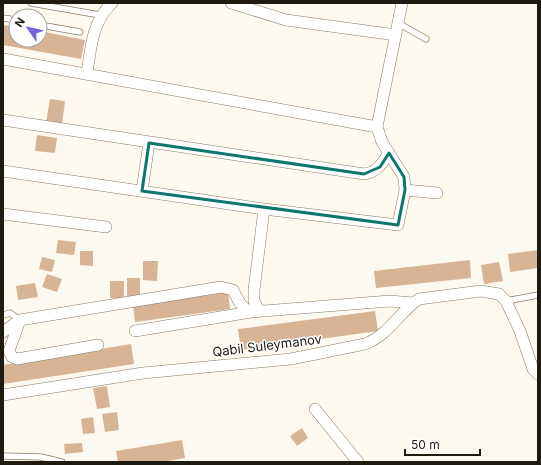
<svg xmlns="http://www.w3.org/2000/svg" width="541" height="465" font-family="Inter,sans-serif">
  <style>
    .building { fill: #d7b496 }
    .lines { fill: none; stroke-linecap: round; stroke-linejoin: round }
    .service-casing { stroke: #877b63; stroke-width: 7 }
    .minor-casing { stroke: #877b63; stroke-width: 12 }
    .service { stroke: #fff; stroke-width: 5.5 }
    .minor { stroke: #fff; stroke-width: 11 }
    .marked { fill: none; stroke: #0f766e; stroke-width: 3; stroke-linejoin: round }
    .labels { text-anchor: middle; stroke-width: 3; stroke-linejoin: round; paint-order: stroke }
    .street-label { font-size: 13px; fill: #201b11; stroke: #fff }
  </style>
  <rect width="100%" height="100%" fill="#fef9ee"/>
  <!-- building -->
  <path class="building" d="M3 25 16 27V40H40V31L85 40 81 59 3 45Z
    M50 99 65 101 62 125 46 122Z
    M37 135 57 138 55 153 35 151Z
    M58 240 76 242 74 255 56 253Z
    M538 250V268L510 272 508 254Z
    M80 251H93V266L80 265Z
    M42 257 55 260 52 272 39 269Z
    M470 260 471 278 376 288 374 271Z
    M143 261H158L157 281 143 280Z
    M499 262 503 281 484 284 481 265Z
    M47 274 62 279 57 292 42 287Z
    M127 278H140V296H127Z
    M110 281H124V298H110Z
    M35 283 38 297 18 300 16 286Z
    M228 292 230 309 135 322 133 306Z
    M375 311 378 331 241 350 238 329Z
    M131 344 134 364 3 384V365Z
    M107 386 110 407 97 409 93 388Z
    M117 412 119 430 105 432 102 414Z
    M93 417 95 433 83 434 81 419Z
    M302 428 308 438 297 446 290 436Z
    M182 440 185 458 162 462H118L116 451Z
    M82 443 83 452 65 454 64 444Z"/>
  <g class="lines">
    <defs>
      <path id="service" d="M31 3 100 15
        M3 18 16 20
        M398 23 426 39
        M40 25 80 32
        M506 301 538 295
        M3 315 10 313 20 320
        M3 456 41 457 62 462"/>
      <path id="minor" d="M231 3 286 20 396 35
        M3 59 377 127
        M87 73C91 47 92 22 112 3
        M3 120 364 174C377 172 382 164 389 153
        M3 171 264 209 398 225 405 190 404 177 382 142 377 127 402 3
        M405 190 437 193
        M142 191 149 143
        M3 214 106 227
        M259 311 254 301V290L264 209
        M20 320 9 351 12 357 17 359 98 345
        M135 331 251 312
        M3 332 20 320 221 287 233 290C238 300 241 308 251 312L390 301 413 303
        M3 395 143 373 291 359 365 344C389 335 399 312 419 299L481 291 499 294 506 301 520 331 533 369 538 374
        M315 409 358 462"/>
    </defs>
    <!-- service casing -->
    <use href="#service" class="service-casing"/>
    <!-- minor casing -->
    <use href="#minor" class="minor-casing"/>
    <!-- service -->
    <use href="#service" class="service"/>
    <!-- minor -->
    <use href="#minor" class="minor"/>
  </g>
  <!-- marked area -->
  <path class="marked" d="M149 143 364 174 380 167 389 153 404 177 405 190 398 225 142 191Z"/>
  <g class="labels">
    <!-- street labels -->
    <g class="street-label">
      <text transform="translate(267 345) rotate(-7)" y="5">Qabil Suleymanov</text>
    </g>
  </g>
  <!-- border -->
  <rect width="541" height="465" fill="none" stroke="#201b11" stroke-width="8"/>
  <!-- north arrow -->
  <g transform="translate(28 28) rotate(304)"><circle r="19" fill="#ffffff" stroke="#a6a4a0"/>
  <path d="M0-3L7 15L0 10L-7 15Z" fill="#7563dd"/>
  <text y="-6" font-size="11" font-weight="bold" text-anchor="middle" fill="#201b11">N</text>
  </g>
  <!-- scale -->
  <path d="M405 449v6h75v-6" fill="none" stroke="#201b11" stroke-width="2"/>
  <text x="411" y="449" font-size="12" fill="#201b11" stroke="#ffffff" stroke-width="3" paint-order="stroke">50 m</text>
</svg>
